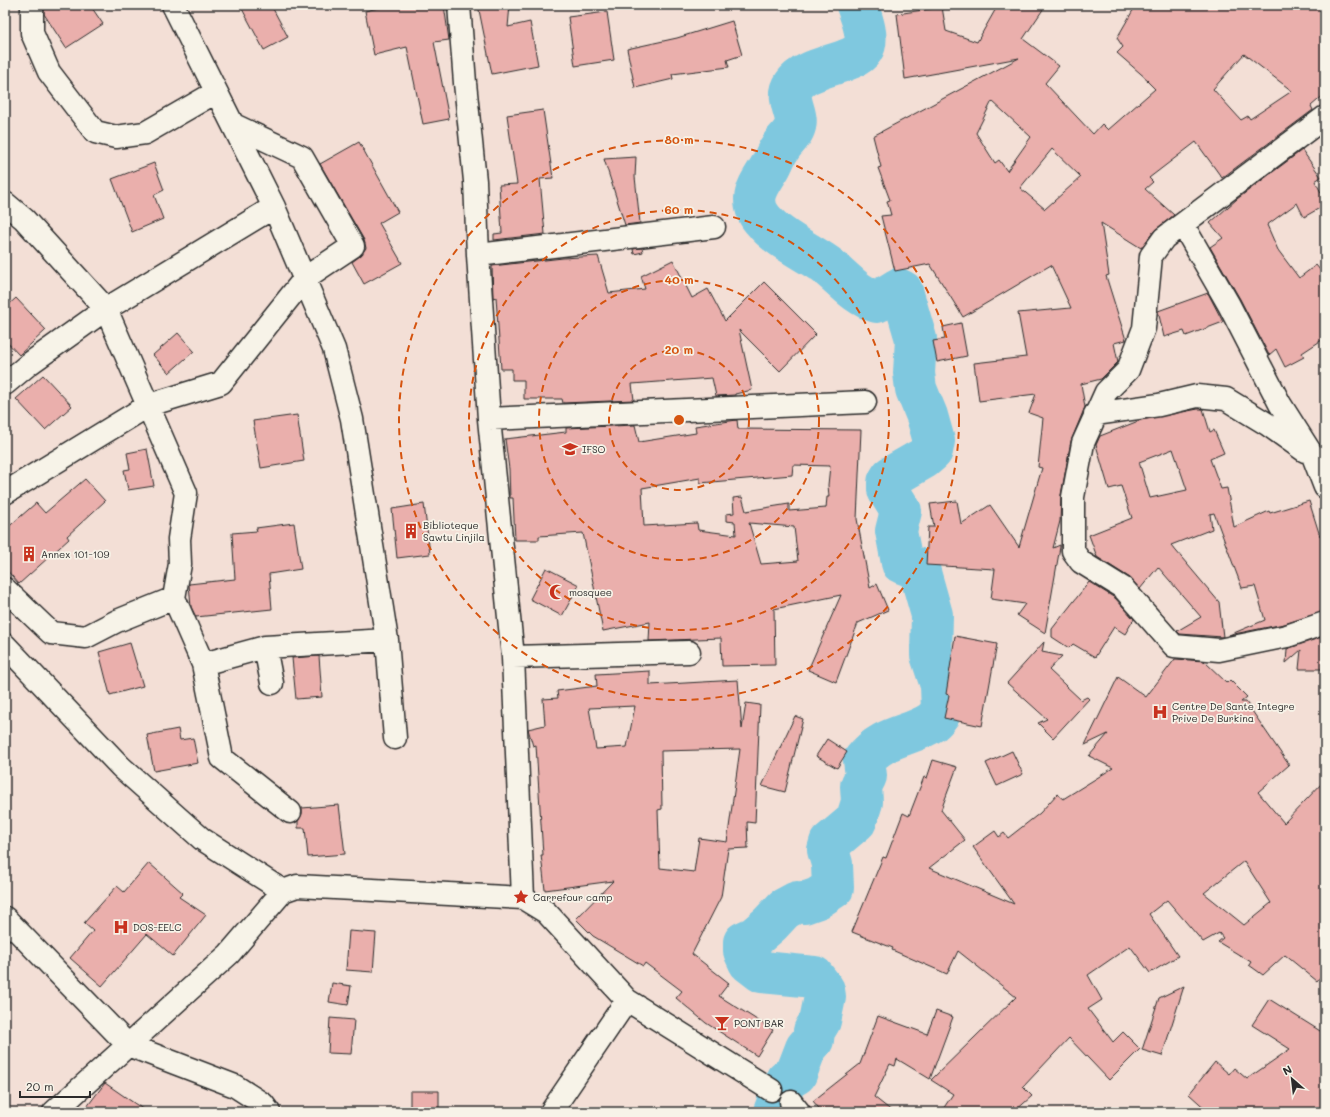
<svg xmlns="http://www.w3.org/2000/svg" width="1330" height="1117" font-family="Mali,sans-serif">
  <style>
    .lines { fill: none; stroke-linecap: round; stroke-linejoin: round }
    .river { stroke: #7fc8df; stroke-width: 42 }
    .building { fill: #eaafac; stroke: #2b2b2b; fill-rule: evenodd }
    .minor-casing { stroke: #2b2b2b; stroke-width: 25 }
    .minor { stroke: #f7f3e8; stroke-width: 22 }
    .ring { fill: none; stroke: #d5540f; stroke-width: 2; stroke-dasharray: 7 5 }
    .labels { text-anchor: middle; stroke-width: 3.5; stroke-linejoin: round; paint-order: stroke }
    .poi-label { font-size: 10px; fill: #2b2b2b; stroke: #f7f3e8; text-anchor: start }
    .centre { fill: #d5540f; stroke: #f7f3e8; stroke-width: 2 }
    .ring-label { font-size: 12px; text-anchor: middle; font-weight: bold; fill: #d5540f; stroke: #f7f3e8; stroke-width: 3.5; stroke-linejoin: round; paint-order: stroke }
  </style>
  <rect width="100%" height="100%" fill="#f3dfd6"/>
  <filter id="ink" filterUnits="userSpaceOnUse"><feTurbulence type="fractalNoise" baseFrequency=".025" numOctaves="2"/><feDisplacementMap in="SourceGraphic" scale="8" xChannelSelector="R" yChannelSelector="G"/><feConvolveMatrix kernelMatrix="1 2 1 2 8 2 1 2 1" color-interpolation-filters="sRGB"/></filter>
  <g filter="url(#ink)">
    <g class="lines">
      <!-- river -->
      <path class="river" d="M774 1112 786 1080 796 1074 806 1048 813 1040 814 1031 820 1021 825 997 824 990 814 977 762 972 749 962 744 951V942L755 937 770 924 784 909 797 902 804 903 818 898 833 888 832 864 828 850 830 843 856 821 862 802 861 786 866 776 864 760C883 735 910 737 932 722 936 719 939 714 942 710L941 685 931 655 932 615 919 569 902 563 896 531 901 511 888 490V482L891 477 924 458 932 451 934 441 927 416 916 389 914 373 916 339 902 291 898 289 877 302C855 295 843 278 826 265 808 252 777 238 764 221 758 215 755 208 755 199 756 188 763 179 769 169 773 163 775 155 780 148 784 141 791 136 794 129 801 115 784 100 794 85 807 65 853 65 863 49 870 39 861 16 857 5"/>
    </g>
    <!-- building -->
    <path class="building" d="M44 5H90L103 24 66 48 44 14Z
      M240 5H271L288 37 264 50Z
      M392 5H444L449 40 434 42 449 119 423 124 407 47 374 55 365 11Z
      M478 5H510L508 27 530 22 538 65 492 74Z
      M998 5H1046L1023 39 1059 66 1045 83 1093 134 1102 124 1108 130 1155 89 1147 81 1148 80 1117 53 1123 47 1117 38 1136 5H1325V94L1311 106 1313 110 1222 178 1196 142 1149 178 1153 182 1145 189 1174 215 1154 231 1141 248 1101 223 1109 275 1106 276 1126 340 1114 343 1118 362 1101 379 1081 384 1085 407 1071 441 1061 495 1060 521 1053 548 1060 545V547L1045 633 1017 615 1025 604 991 599 995 569 926 565 928 527H934L930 504 957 501 961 524 990 505 1019 547 1042 468 1038 467 1043 418 1029 413 1036 394 979 401 974 363 1026 357 1018 313 1071 308 1051 265 963 317 930 264 895 271 881 216 891 215 887 201 890 200 878 168 881 167 873 136 1019 58 905 79 897 14 942 7 946 31 977 42ZM1244 54 1292 91 1250 119 1248 116 1241 120 1213 89ZM992 101 1031 137 1007 171 999 160 995 163 976 133ZM1052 149 1081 177 1045 209 1020 188Z
      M607 12 614 60 575 66 568 17Z
      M732 21 742 55 727 60 729 67 672 74 673 79 635 88 627 49 677 38Z
      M543 110 553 178 540 179 545 234 494 240V234L502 233 499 185 517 184 507 115Z
      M359 142 398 212 379 223 402 263 364 284 352 262 360 256 366 248 364 240 320 164Z
      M1302 150 1321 177 1315 181 1325 200V205L1304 217 1297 203 1267 225 1278 250 1299 278 1316 265 1325 276V338L1302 353 1304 357 1285 367 1276 349 1269 355 1240 299 1210 247 1223 238 1210 223 1237 199Z
      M636 157 635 177 640 223 625 225 604 159Z
      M154 163 164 190 154 195 163 219 132 232 112 179Z
      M642 248 643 252 634 254 633 249Z
      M598 256 609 293 645 289 641 276 673 260 692 298 708 289 725 321 764 282 816 334 780 371 739 330 752 390 735 394V395L716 396 712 378 632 384 634 400 563 403 562 399H524V380H512V369H501L496 297 493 298 492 266 563 258Z
      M1208 293 1223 322 1186 336 1184 331 1164 337 1158 311Z
      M16 298 46 330 19 355 5 340V308Z
      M961 323 967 356 937 362 933 341 945 339 943 327Z
      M178 333 194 351 169 373 153 355Z
      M43 375 72 406 45 430 16 399Z
      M1198 409H1203L1210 432 1214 430 1224 453 1210 459 1221 489 1227 488 1234 527 1269 511 1270 513 1309 501 1320 536 1322 535 1325 551V611L1284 624 1229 635 1265 620 1255 586 1242 588 1214 513 1210 514 1212 529 1171 545 1219 602 1223 637 1180 634 1177 631 1201 617 1158 567 1140 589 1130 578 1097 557 1089 535 1132 518 1121 486 1109 489 1096 445 1100 436 1141 420ZM1173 449 1187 490 1150 498 1139 462Z
      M297 415 304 461 261 468 253 421Z
      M737 420 738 429 861 430 857 519 870 588 877 584 888 610 858 623 836 682 808 670 841 595 774 609 775 665 722 666 721 638 649 641 650 622 603 631 583 533 539 536V540H515L513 498H510L509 469 505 439 566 432V428L635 425 639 442 696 433 695 426ZM793 465 830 466 828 485 829 497H827L826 508 789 511V504L746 511 742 497 733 498 734 513 726 514V521L735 522 736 535 698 530 697 523 644 526 642 488 700 478V483L792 475ZM749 523 794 527 798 561 761 564Z
      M147 449 154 486 128 490 124 470 130 469 127 453Z
      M85 479 105 501 67 536 69 539 19 584 5 568V530L36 503 45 513Z
      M424 504 430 554 397 558 392 509Z
      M294 523 301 569 269 574 272 609 196 617 191 607 189 584 235 579 232 533 257 531 256 528Z
      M546 568 579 585 562 616 530 599Z
      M1089 582 1115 598 1134 619 1125 634 1114 627 1095 657 1073 644 1069 648 1052 637V629Z
      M955 636 997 644 982 726 944 718 949 695 946 694Z
      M1325 636V669H1299L1301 650 1286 663 1287 649Z
      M1044 642 1042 652 1062 656 1049 670 1081 700 1087 697 1089 699 1053 738 1038 723 1047 719 1007 683Z
      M130 643 143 686 110 695 99 652Z
      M319 656 322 697 296 699 292 658Z
      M1175 659 1204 661 1227 683 1230 680 1247 697 1241 702H1246L1289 765 1258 792 1284 823 1325 780V971L1317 981 1285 955 1263 975 1249 965 1251 962 1218 942 1223 938 1219 933 1203 942 1167 900 1149 914 1178 956 1150 973 1130 946 1088 975 1102 1000 1088 1009 1113 1042 1123 1032 1140 1049 1109 1080 1069 1038 1023 1087 1032 1096 1014 1112H941L953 1094 931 1080 1016 997 958 951 947 974 892 950 893 948 852 932 883 857 886 858 903 813 909 816 924 777 927 778 933 760 957 767 941 810 965 840 929 868 1014 904 973 847 995 831 999 837 1004 833 1008 838 1040 813 1057 794 1063 799 1113 768 1089 756 1108 734 1085 745 1118 677 1146 697ZM1244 861 1271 903 1244 925 1204 893Z
      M650 671V685L738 680 742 729 746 703 760 705 755 823 747 822 748 848 728 849 721 897 692 954 729 983 719 996 773 1030 757 1056 706 1023 676 998 682 991 645 963 643 966 593 936 576 919 613 881 545 890 541 855H543L536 745 533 746 528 729 545 725 543 699 558 698 557 691 597 686 596 674ZM635 706 627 747 596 749 589 708ZM740 749 727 842 699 838 694 872 660 868 658 810 662 809 661 751Z
      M795 716 803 719 785 792 762 786Z
      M178 729 180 740 193 738 198 763 154 771 147 735Z
      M827 739 847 752 837 768 816 756Z
      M1012 751 1023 774 997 786 986 763Z
      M339 805 345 854 308 857 305 828H298V821L302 814V808Z
      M149 863 183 893 179 897 206 915 173 956 147 934 102 986 70 958 93 931 84 923 117 886 124 892Z
      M349 931 376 933 373 972 346 970Z
      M332 983 351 986 348 1005 329 1002Z
      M1184 986 1162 1056 1142 1050 1159 998Z
      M1269 999 1325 1034V1112H1209L1189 1094 1215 1062 1229 1074 1234 1068 1247 1079 1290 1049 1252 1025Z
      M936 1011 953 1017 930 1079 897 1059 895 1066 890 1064 874 1097 893 1112H822L813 1101 860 1064 878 1016 927 1034Z
      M330 1018 354 1020 351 1054 328 1053Z
      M105 1083 147 1112H83Z
      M410 1091H439V1112H410Z"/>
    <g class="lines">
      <defs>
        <path id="minor" d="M32 5V33L49 72 95 132 116 137 145 133 216 92
          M173 5 274 207 334 349 352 419 387 640 395 738
          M459 5 465 83 475 181 478 255 489 419 513 657 523 898
          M1325 117 1164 238 1151 256 1144 328 1128 370 1106 392 1083 443 1073 497V551L1081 562 1123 588 1174 646 1219 650 1287 636 1325 623
          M5 203 24 219 106 309 274 207
          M1183 225 1229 305 1280 404 1313 456 1325 487
          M478 255 714 227
          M5 384 29 364 106 309 186 493 179 539 180 564 174 598 117 621 86 637 51 633 5 589
          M1095 414 1159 405 1197 396 1226 399 1267 424 1305 451
          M489 419 865 402
          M5 493 149 405 221 383 305 278 353 246 302 157 234 125
          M174 598 203 664 265 647 272 683
          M5 645 121 767 202 839 283 891 297 886 523 898 546 912 627 1000 771 1090
          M265 647 387 640
          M513 657 689 652
          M203 664 222 758 290 812
          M5 918 128 1045 235 1086 263 1104 269 1112
          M791 1102 799 1112
          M54 1112 229 954 283 891
          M551 1112 627 1000"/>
      </defs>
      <!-- minor casing -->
      <use href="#minor" class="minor-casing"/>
      <!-- minor -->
      <use href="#minor" class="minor"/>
    </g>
  </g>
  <!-- distance rings -->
  <g class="ring">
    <circle cx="679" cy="420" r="70"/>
    <circle cx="679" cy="420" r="140"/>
    <circle cx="679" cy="420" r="210"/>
    <circle cx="679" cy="420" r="280"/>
  </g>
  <!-- icons -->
  <defs>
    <symbol id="university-bare" viewBox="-9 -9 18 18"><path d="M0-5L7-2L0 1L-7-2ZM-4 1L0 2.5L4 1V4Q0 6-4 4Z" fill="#c8321e" stroke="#f7f3e8" stroke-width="2.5" paint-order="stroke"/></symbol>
    <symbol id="building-bare" viewBox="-9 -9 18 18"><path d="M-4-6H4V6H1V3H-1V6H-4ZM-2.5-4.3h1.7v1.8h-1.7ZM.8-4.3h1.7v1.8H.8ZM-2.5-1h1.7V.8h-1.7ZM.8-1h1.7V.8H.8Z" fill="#c8321e" stroke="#f7f3e8" stroke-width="2.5" paint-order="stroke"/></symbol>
    <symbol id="mosque-bare" viewBox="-9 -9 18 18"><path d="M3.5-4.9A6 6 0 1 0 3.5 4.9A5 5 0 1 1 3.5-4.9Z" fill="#c8321e" stroke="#f7f3e8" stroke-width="2.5" paint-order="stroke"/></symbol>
    <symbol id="hospital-bare" viewBox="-9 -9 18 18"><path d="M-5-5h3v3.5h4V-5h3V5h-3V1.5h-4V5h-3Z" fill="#c8321e" stroke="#f7f3e8" stroke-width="2.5" paint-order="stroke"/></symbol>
    <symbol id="sight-bare" viewBox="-9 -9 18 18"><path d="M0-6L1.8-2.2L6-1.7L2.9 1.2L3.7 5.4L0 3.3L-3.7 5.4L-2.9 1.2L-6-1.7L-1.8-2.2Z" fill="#c8321e" stroke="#f7f3e8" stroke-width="2.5" paint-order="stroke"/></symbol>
    <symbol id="bar-bare" viewBox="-9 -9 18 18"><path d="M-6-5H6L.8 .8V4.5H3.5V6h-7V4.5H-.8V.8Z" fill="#c8321e" stroke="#f7f3e8" stroke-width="2.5" paint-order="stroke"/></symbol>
  </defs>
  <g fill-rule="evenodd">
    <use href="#university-bare" x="559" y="438" width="22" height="22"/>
    <use href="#building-bare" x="400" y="520" width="22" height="22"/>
    <use href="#building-bare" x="18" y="543" width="22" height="22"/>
    <use href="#mosque-bare" x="546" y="581" width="22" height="22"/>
    <use href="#hospital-bare" x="1149" y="701" width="22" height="22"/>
    <use href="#sight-bare" x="510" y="886" width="22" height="22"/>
    <use href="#hospital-bare" x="110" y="916" width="22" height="22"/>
    <use href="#bar-bare" x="711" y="1012" width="22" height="22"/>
  </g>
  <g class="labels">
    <!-- poi labels -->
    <g class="poi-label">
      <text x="582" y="453">IFSO</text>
      <text x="423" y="529">Biblioteque<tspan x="423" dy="12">Sawtu Linjila</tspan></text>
      <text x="41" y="558">Annex 101-109</text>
      <text x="569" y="596">mosquee</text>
      <text x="1172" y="710">Centre De Sante Integre<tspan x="1172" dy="12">Prive De Burkina</tspan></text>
      <text x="533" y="901">Carrefour camp</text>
      <text x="133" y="931">DOS-EELC</text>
      <text x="734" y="1027">PONT BAR</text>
    </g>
  </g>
  <circle cx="679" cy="420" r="6" class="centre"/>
  <g class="ring-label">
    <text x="679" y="144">80 m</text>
    <text x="679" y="214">60 m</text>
    <text x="679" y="284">40 m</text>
    <text x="679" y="354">20 m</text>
  </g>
  <!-- margin -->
  <rect width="1330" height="1117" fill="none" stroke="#f7f3e8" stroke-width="20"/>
  <rect x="10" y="10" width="1310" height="1097" fill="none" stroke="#2b2b2b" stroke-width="1.5" filter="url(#ink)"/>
  <!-- north arrow -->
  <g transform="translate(1292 1079) rotate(332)" stroke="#f7f3e8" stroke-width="3" paint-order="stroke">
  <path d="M0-3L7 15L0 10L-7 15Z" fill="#2b2b2b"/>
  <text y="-6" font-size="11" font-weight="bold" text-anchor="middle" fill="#2b2b2b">N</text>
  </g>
  <!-- scale -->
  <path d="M20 1091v6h70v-6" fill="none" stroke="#2b2b2b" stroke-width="2"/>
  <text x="26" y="1091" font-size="12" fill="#2b2b2b" stroke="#f7f3e8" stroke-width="3" paint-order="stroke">20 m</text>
</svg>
